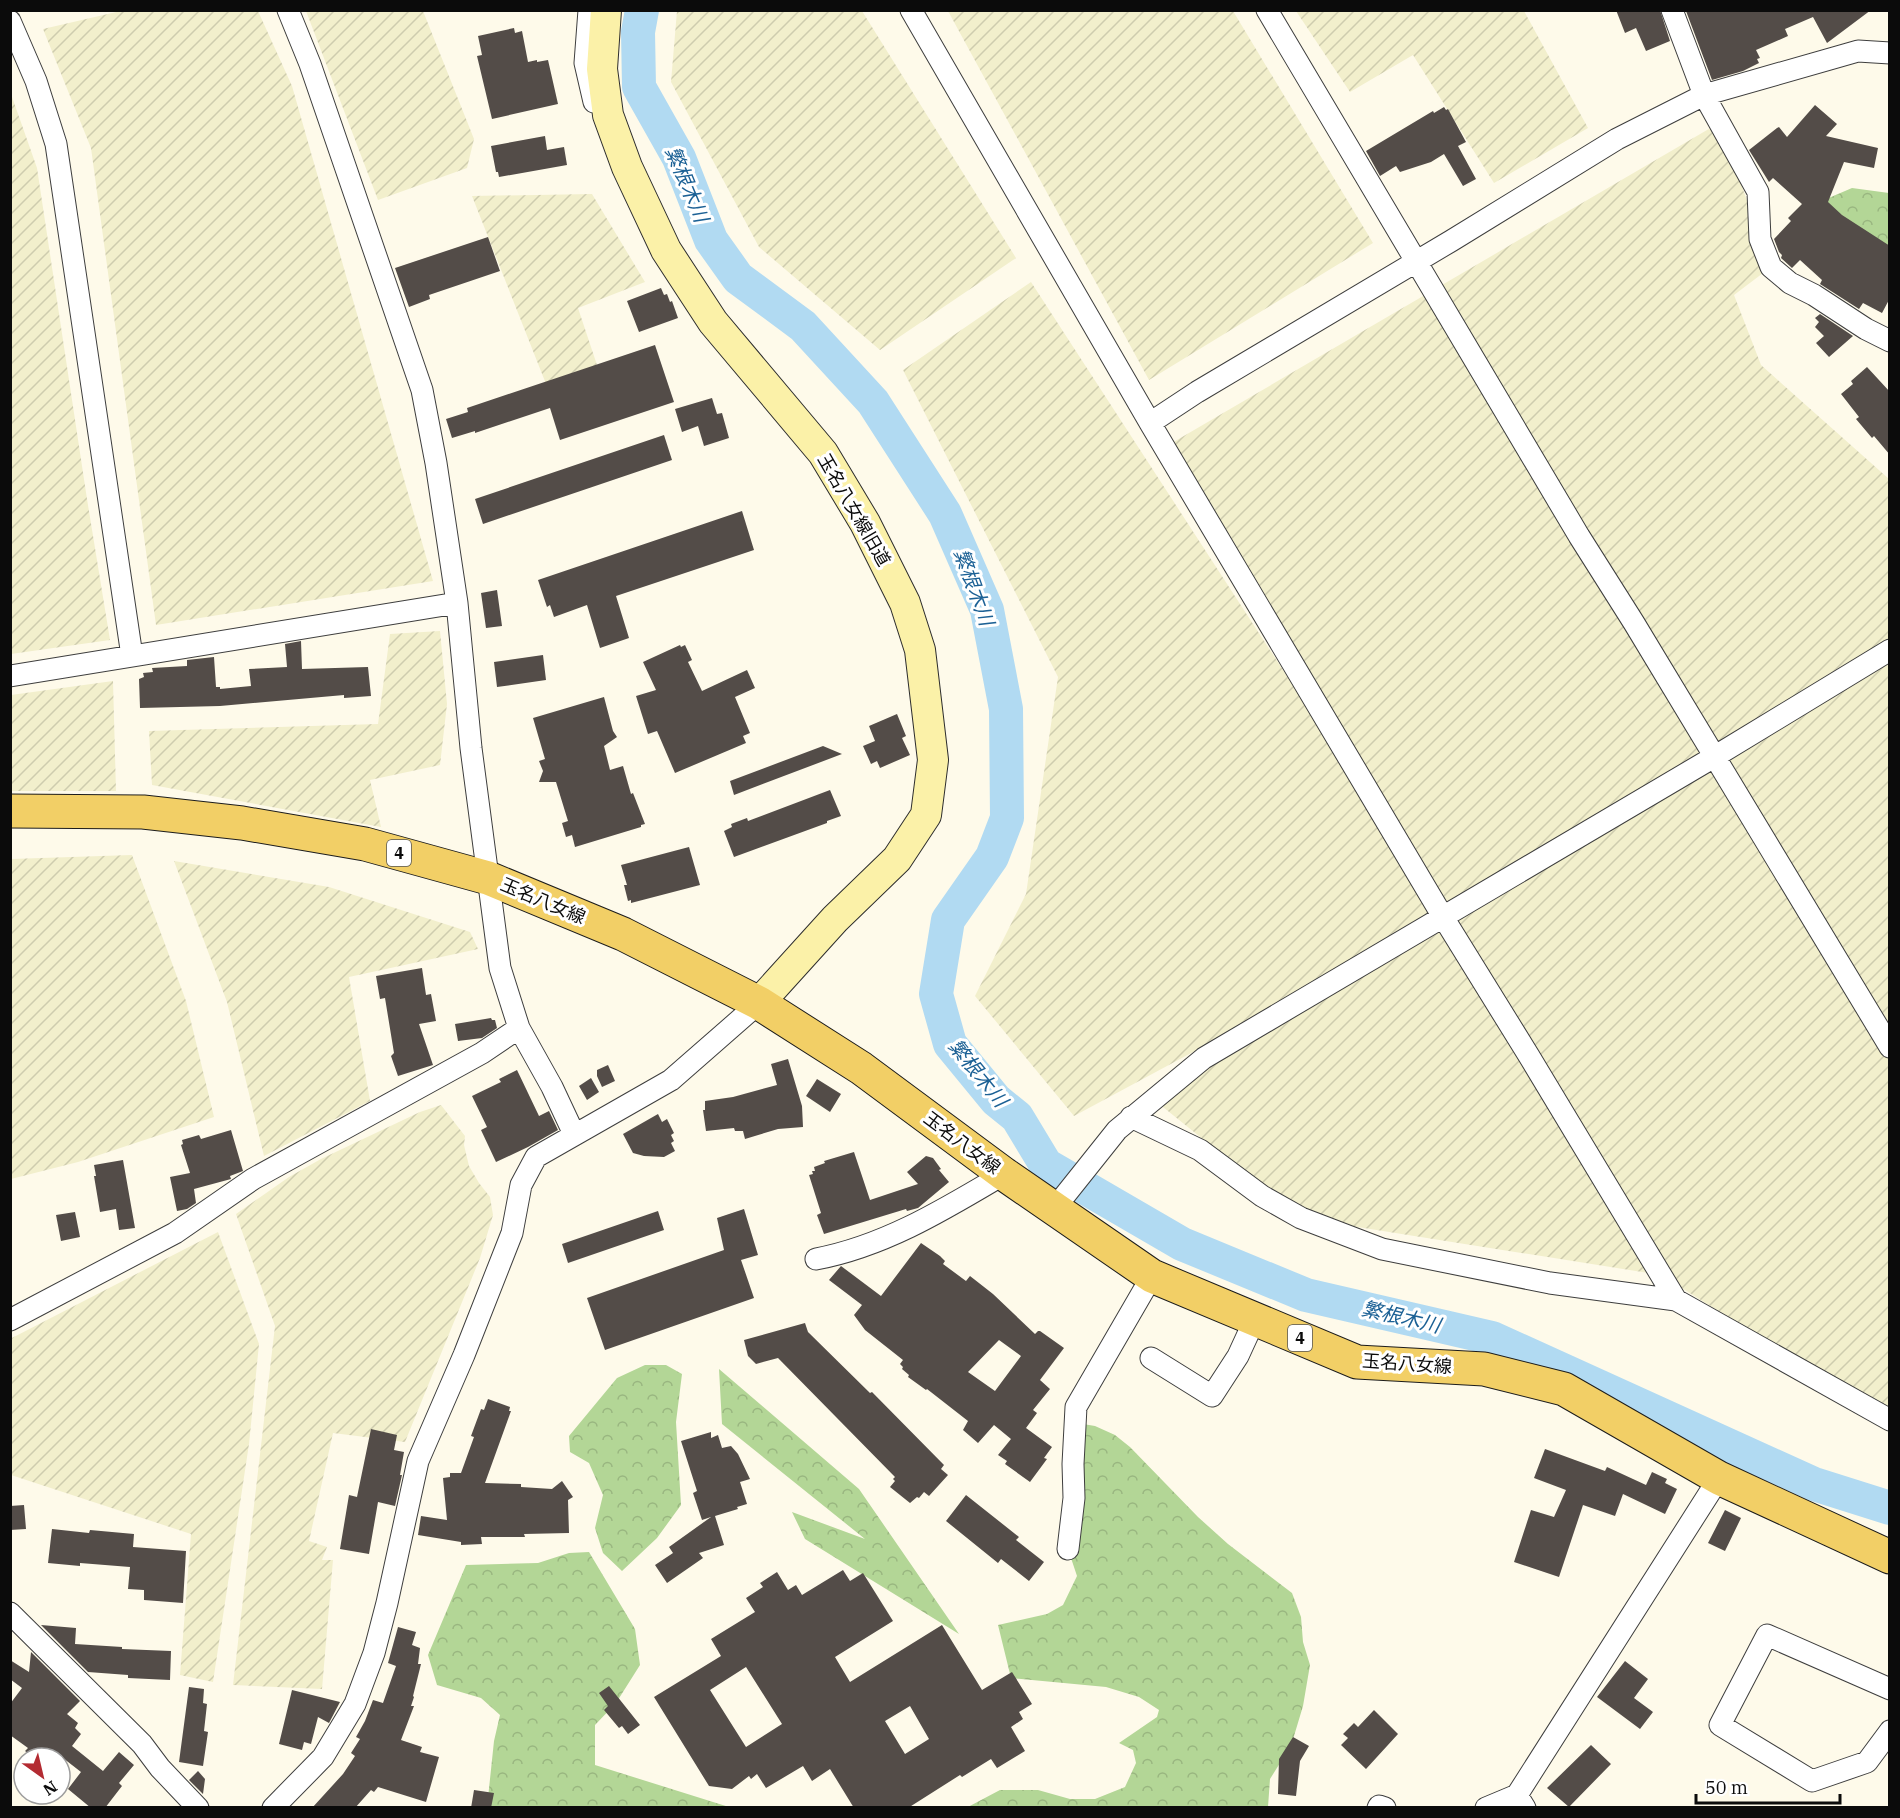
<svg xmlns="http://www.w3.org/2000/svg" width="1900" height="1818" font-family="'IBM Plex Serif','Noto Sans JP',serif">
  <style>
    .farmland { fill: url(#farmland-furrows) }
    .forest { fill: url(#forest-crowns) }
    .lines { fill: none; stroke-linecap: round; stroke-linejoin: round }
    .river { stroke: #b1daf2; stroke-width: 34 }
    .building { fill: #534c48; fill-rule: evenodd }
    .street-casing { stroke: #3e3e3e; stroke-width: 23 }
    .secondary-casing { stroke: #2d2d2d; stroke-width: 32 }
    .primary-casing { stroke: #1c1c1c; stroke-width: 35 }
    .street { stroke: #fff; stroke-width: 21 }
    .secondary { stroke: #fbf1a8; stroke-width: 30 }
    .primary { stroke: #f2cf66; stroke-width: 33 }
    .labels { text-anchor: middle; stroke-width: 6; stroke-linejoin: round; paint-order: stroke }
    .shield { fill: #fff; stroke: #545454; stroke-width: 1.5 }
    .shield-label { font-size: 16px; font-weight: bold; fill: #0b0b0b }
    .street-label { font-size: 18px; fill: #0b0b0b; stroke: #fff }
    .water-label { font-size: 20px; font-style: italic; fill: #1c6195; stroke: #fff }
  </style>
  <defs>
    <pattern id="farmland-furrows" width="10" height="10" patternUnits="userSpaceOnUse" patternTransform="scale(1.5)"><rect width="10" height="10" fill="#f2efcc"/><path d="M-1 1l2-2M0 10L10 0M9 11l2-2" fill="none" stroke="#ceccae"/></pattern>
    <pattern id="forest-crowns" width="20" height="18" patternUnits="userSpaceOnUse" patternTransform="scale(1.5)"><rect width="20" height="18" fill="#b3d696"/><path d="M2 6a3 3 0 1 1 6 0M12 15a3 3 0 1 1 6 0" fill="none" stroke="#99b680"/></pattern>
  </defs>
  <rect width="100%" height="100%" fill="#fefaea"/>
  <!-- farmland -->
  <path class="farmland" d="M125 10 258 11 292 86 433 581 156 625 91 148 43 29Z
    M306 11H423L474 139 467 168 378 200Z
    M677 11H862L1016 258 880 350 759 247 671 82Z
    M948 11H1233L1373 243 1149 380Z
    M1296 11H1524L1588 128 1494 183 1413 55 1350 92Z
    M11 94 37 168 87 499 110 640 11 654Z
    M1719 123 1771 267 1734 295 1761 365 1889 479V1418L1661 1275 1301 1218 1153 1099 1431 924 1074 1116 975 996 1026 894 1058 677 903 370 1031 282 1431 898 1165 447Z
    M592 194 645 282 578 308 598 368 548 389 472 196Z
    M440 631 447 704 440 765 370 780 381 827 152 785 149 731 378 724 390 634Z
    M113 681 116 791H11V695Z
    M132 855 186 1001 214 1117 78 1162 11 1179V859Z
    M174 861 329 887 470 932 478 949 349 977 370 1101 264 1156 227 1002Z
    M441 1105 465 1136 464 1145 469 1166 479 1183 490 1197 493 1215 480 1258 405 1442 333 1433 309 1541 327 1547 322 1560H333L322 1689 233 1685 275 1326 236 1214 289 1177 321 1159 420 1112Z
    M218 1232 259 1344 249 1444 213 1682 180 1675 191 1534 11 1475 10 1339Z"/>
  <!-- forest -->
  <path class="forest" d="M1852 188 1889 193V260L1824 200Z
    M645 1365H666L682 1374 676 1422 681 1505 657 1538 622 1571 603 1553 595 1528 603 1495 589 1463 570 1452 569 1436 617 1378Z
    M719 1369 859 1489 959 1634 805 1539 792 1512 865 1539 722 1424Z
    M1077 1423 1095 1426 1115 1435 1130 1447 1198 1517 1228 1544 1292 1593 1301 1617 1303 1642 1310 1665 1303 1706 1294 1736 1285 1755 1270 1779 1268 1807 966 1808 1000 1790H1038L1070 1799H1095L1125 1787 1136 1763 1133 1750 1119 1743 1157 1717 1159 1710 1139 1697 1106 1687 1011 1678 998 1625 1047 1614 1063 1605 1077 1576 1068 1549Z
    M589 1552 635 1629 640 1665 616 1703 595 1725V1765L729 1807H484L488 1798 494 1741 500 1715 481 1698 437 1685 428 1655 466 1565 538 1563 569 1553Z"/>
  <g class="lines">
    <!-- river -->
    <path class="river" d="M642 10 638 32 639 87 679 158 711 240 738 278 803 326 873 402 945 514 987 610 1006 709 1007 818 992 857 948 920 936 994 950 1044 996 1100 1017 1117 1046 1165 1182 1244 1306 1295 1492 1338 1814 1484 1890 1508"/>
  </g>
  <!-- building -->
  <path class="building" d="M1616 10H1660L1670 41 1646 51 1636 28 1625 33Z
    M1871 10 1827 43 1813 17 1785 29 1788 36 1756 50 1760 58 1757 59 1759 63 1743 71 1712 80 1686 11Z
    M514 28 515 33 522 31 528 62 537 60V62L548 60 558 104 492 119 477 56 482 55 478 36Z
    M1815 105 1837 124 1826 136 1878 148 1874 168 1844 162 1828 202 1842 215 1890 246V298L1882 313 1863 303 1859 309 1820 284 1822 280 1800 260 1792 268 1781 258 1782 255 1779 252 1774 239 1791 221 1788 218 1802 204 1773 178 1769 182 1749 150 1777 128 1779 127 1787 137Z
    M1444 107 1446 110 1448 109 1466 142 1458 146 1476 179 1463 186 1444 154 1431 162 1400 172 1396 166 1380 176 1366 151 1433 111 1434 113Z
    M545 136 547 150 564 147 567 165 499 177 498 172H496L491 146Z
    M488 237 500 271 429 295 430 299 409 307 395 268Z
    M661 288 664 295 667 294 670 302 672 301 678 318 639 332 627 301Z
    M1820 314 1853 336 1829 357 1816 343 1824 336 1815 327 1819 322 1815 318Z
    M655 345 674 402 560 440 550 408 475 433V431L452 438 446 419 468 412 467 408Z
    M1867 367 1890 392V455L1874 436 1872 438 1856 419 1859 417 1841 394 1853 384 1851 381Z
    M712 398 717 414 722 413 729 438 704 446 698 426 682 432 675 409Z
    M664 435 672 460 483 524 475 499Z
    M742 511 754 550 616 596 629 638 600 648 587 605 554 617 550 605 547 607 538 580Z
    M497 590 502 626 486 628 481 593Z
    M301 641 302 669 368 667 371 696 344 698V695L220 706 140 708 139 679 144 677 143 673 153 672 152 668 187 666V660L214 657 216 687H220V689L251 686 249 669 287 667 285 644Z
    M680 645 681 647 685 645 692 660 688 662 702 691 747 670 755 688 735 697 750 733 743 736 746 743 675 773 657 731 648 734 636 696 656 690 643 662Z
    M543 655 546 680 497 687 494 662Z
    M604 697 613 731 617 737 604 746 610 770 623 766 631 794 633 793 645 824 641 825V827L575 847 572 835 566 837 562 823 568 821 556 782H539L543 771 539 761 545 759 533 718Z
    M897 714 906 736 902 738 910 755 880 768 877 761 871 764 863 746 875 741 869 726Z
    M823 746 842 754 734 795 730 781Z
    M830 790 841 816 827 821V823L734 857 724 831 732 827 731 824 747 818 748 821Z
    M689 847 700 885 631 903V900L628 901 624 885H627L621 865Z
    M422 968 426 995 431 994 436 1021 419 1024 433 1065 398 1076 391 1056 394 1053 385 998 380 999 376 976Z
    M491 1018 492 1020H495L497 1028 482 1038 458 1041 455 1024Z
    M788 1059 802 1106 803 1127 778 1129 745 1139 743 1131H735L734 1128 706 1131 703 1110H705V1101L733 1097 777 1085 771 1064Z
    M608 1065 615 1081 602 1087 597 1076V1070Z
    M517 1070 539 1116 549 1111 558 1130 528 1147 496 1162 481 1130 487 1127 472 1096 501 1082 499 1079Z
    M591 1078 599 1092 587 1100 579 1086Z
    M817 1079 841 1094 830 1112 806 1096Z
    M658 1114 662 1122 667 1119 674 1133 671 1135 674 1141 671 1143 675 1151 664 1157 644 1156 633 1153 623 1134Z
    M231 1130 243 1171 230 1176 231 1179 194 1189 196 1203 187 1209 177 1211 170 1177 190 1173 181 1145 183 1144 182 1140 199 1135 201 1139Z
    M854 1152 870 1200 918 1184 907 1172 926 1156 933 1158 941 1169 939 1170 949 1182 918 1208 907 1211 906 1209 824 1234 817 1215 821 1213 809 1175 813 1174 812 1171H815L814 1167 825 1163 824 1161Z
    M123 1160 135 1228 119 1230 116 1209 100 1212 94 1176H96L94 1165Z
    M744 1209 758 1255 741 1260 754 1298 605 1350 587 1298 724 1250 717 1218Z
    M658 1211 664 1230 568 1263 562 1244Z
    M75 1212 80 1237 61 1241 56 1215Z
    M921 1243 940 1256 945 1261 943 1264 966 1281 970 1276 993 1294 1035 1334 1038 1331H1040L1064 1348 1040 1380 1050 1389 1033 1410 1037 1413 1026 1428 1052 1447 1044 1458 1047 1459 1030 1482 1005 1464 1007 1461 998 1455 1011 1439 994 1425 978 1443 963 1430 968 1421 927 1389 926 1390 908 1377 909 1375 902 1369 903 1367 900 1364 903 1360 865 1330 854 1315 862 1305 829 1280 841 1266 881 1296ZM999 1340 1021 1356 995 1391 968 1372Z
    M805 1323 808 1332 870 1393 872 1392 944 1465 941 1469 948 1475 929 1496 924 1492 919 1498 917 1497 910 1503 890 1487 895 1481 893 1479 895 1477 778 1358 756 1364 748 1356 744 1340Z
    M488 1399 510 1407 509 1411H511L485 1483 521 1484V1487L552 1489 562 1481 573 1497 568 1500 569 1533 524 1534 525 1537H481L482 1544 461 1545V1542L418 1535 421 1516 447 1520 443 1478 450 1477V1473H461L474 1437 471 1436 481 1409 484 1410Z
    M371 1429 397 1435 394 1450 404 1452 400 1475H402L395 1506 378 1502 369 1554 340 1549 349 1495 357 1497Z
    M711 1432V1438L718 1435 722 1448 731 1446 738 1454 750 1479 740 1482 747 1504 737 1507 738 1509 715 1516 724 1545 699 1553 703 1558 667 1583 655 1565 673 1553 669 1547 711 1517 702 1520 693 1493 697 1491 681 1441Z
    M1545 1449 1605 1471 1607 1467 1646 1485 1652 1472 1667 1479 1665 1483 1677 1489 1665 1514 1623 1494 1615 1516 1583 1505 1559 1577 1514 1562 1531 1510 1554 1517 1566 1490 1534 1478Z
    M966 1495 1019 1537 1016 1540 1044 1562 1029 1581 1001 1559 998 1563 946 1521Z
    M24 1505 26 1529 10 1530V1506Z
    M1725 1510 1741 1518 1725 1551 1708 1543Z
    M52 1529 89 1533 90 1530 134 1534 133 1547 186 1551 183 1603 144 1600V1590L128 1589 130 1567 80 1563V1566L48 1563Z
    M843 1570 850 1581 863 1573 893 1621 835 1657 850 1682 942 1625 982 1690 1012 1672 1032 1704 1019 1712 1023 1719 1011 1727 1025 1751 997 1768 991 1759 962 1777 960 1775 908 1808H854L830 1769 812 1781 803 1766 766 1788 757 1774 751 1779 749 1776 732 1789 709 1786 654 1697 721 1656 711 1639 755 1612 746 1598 763 1587 760 1583 777 1572 788 1590 796 1585 802 1595ZM746 1667 782 1724 746 1747 710 1690ZM910 1706 929 1739 905 1754 885 1721Z
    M41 1625 76 1628 75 1644 122 1647V1649L171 1651 170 1680 128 1678V1675L88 1672Z
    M398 1627 416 1632 412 1645 420 1648 418 1664H421L413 1696 414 1697 411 1706H414L401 1740 422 1747 420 1752 439 1757 426 1802 378 1787 374 1792 371 1790 355 1808H312L343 1774 355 1756 351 1753 360 1739 356 1737 365 1721 373 1700 383 1703 396 1666 388 1663Z
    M31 1652 80 1701 67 1714 78 1723 75 1728 81 1734 72 1746 103 1771 119 1752 134 1765 119 1783 122 1786 105 1808H91L68 1789 81 1772 63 1758H34L25 1751 28 1748 10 1735V1704L22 1688 10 1679V1660L29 1672Z
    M1625 1661 1648 1679 1634 1698 1653 1712 1640 1729 1597 1697Z
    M609 1686 640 1725 628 1734 622 1726 619 1728 604 1710 608 1706 599 1693Z
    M189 1687 204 1689 203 1703 207 1704 204 1731 208 1732 203 1766 179 1762Z
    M292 1690 340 1702 329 1723 318 1717 311 1744 304 1742 302 1750 279 1744Z
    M1374 1710 1398 1734 1366 1769 1341 1745 1348 1738 1343 1734 1354 1723 1358 1727Z
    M1293 1737 1309 1746 1300 1761 1296 1796 1278 1794 1279 1759Z
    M1591 1745 1611 1764 1569 1807 1547 1788Z
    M198 1771 205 1779 203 1794 189 1780Z
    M474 1790 494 1793 491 1808H471Z"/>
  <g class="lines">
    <defs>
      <path id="street" d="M288 10 310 64 422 390 436 463 457 603 471 748 500 968 519 1028 552 1087 574 1134
        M589 10 585 63 594 102
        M911 10 1150 423 1443 917 1529 1056 1676 1300
        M1267 10 1579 536 1634 623 1890 1047
        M1672 10 1704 95 1758 192 1760 239 1771 267 1790 283 1814 295 1866 329 1890 341
        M10 21 36 81 56 144 132 656
        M1150 423 1197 392 1451 241 1617 139 1704 95 1858 51 1890 53
        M10 676 457 603
        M1131 1117 1200 1150 1262 1196 1301 1218 1382 1249 1550 1283 1676 1300 1890 1420
        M1054 1209 1117 1130 1204 1058 1714 757 1890 650
        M816 1259C885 1246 945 1209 1004 1174
        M10 1320 175 1233 253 1179 482 1053 519 1028
        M1151 1358 1212 1396 1238 1356 1255 1319
        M1068 1549 1074 1498 1073 1464 1076 1407 1152 1276
        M10 1613 142 1744 160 1768 198 1808
        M1890 1689 1767 1635 1720 1725 1812 1781 1867 1762 1890 1731
        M273 1808 323 1757 355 1704 374 1653 387 1603 418 1461 464 1355 512 1233 521 1185 536 1157 671 1080 759 1003
        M1378 1808 1379 1806 1385 1808
        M1486 1808 1517 1795
        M1525 1808 1517 1795 1719 1478"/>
      <path id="secondary" d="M606 10 602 69 608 115 627 167 666 250 713 322 823 453 865 523 905 603 920 650 933 760 926 815 897 859 835 919 759 1003"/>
      <path id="primary" d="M10 811 143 812 242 823 365 844 488 878 623 934 759 1003 861 1068 1004 1174 1152 1276 1357 1362 1484 1369 1564 1389 1719 1478 1890 1557"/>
    </defs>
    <!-- street casing -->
    <use href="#street" class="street-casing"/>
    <!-- secondary casing -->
    <use href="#secondary" class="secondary-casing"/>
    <!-- primary casing -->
    <use href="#primary" class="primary-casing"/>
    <!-- street -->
    <use href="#street" class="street"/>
    <!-- secondary -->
    <use href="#secondary" class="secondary"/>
    <!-- primary -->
    <use href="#primary" class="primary"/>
  </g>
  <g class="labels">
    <!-- shield labels -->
    <g class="shield">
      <rect x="387" y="840" width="24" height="26" rx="4.5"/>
      <rect x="1288" y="1325" width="24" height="26" rx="4.5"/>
    </g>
    <g class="shield-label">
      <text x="399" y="859">4</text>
      <text x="1300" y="1344">4</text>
    </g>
    <!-- street labels -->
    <g class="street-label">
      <text transform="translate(854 510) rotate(60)" y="6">玉名八女線旧道</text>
      <text transform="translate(543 901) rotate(23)" y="6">玉名八女線</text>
      <text transform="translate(962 1143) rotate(37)" y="6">玉名八女線</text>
      <text transform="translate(1407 1364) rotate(4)" y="6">玉名八女線</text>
    </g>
    <!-- water labels -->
    <g class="water-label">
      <text transform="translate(687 184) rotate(67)" y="7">繁根木川</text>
      <text transform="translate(974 587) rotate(70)" y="7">繁根木川</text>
      <text transform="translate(978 1073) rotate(51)" y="7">繁根木川</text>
      <text transform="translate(1401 1317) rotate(13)" y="7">繁根木川</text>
    </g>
  </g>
  <!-- border -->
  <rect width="1900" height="1818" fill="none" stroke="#0b0b0b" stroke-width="24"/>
  <!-- north arrow -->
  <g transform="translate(42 1776) rotate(146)"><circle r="28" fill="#ffffff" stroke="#9d9d9d" stroke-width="1.5"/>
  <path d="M0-4.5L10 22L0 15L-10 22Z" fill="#b32b32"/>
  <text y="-9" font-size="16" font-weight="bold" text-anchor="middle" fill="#0b0b0b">N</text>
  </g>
  <!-- scale -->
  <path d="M1696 1794v9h144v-9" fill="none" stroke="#0b0b0b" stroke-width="3"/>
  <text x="1705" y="1794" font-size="18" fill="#0b0b0b" stroke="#ffffff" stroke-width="4.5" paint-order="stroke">50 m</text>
</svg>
